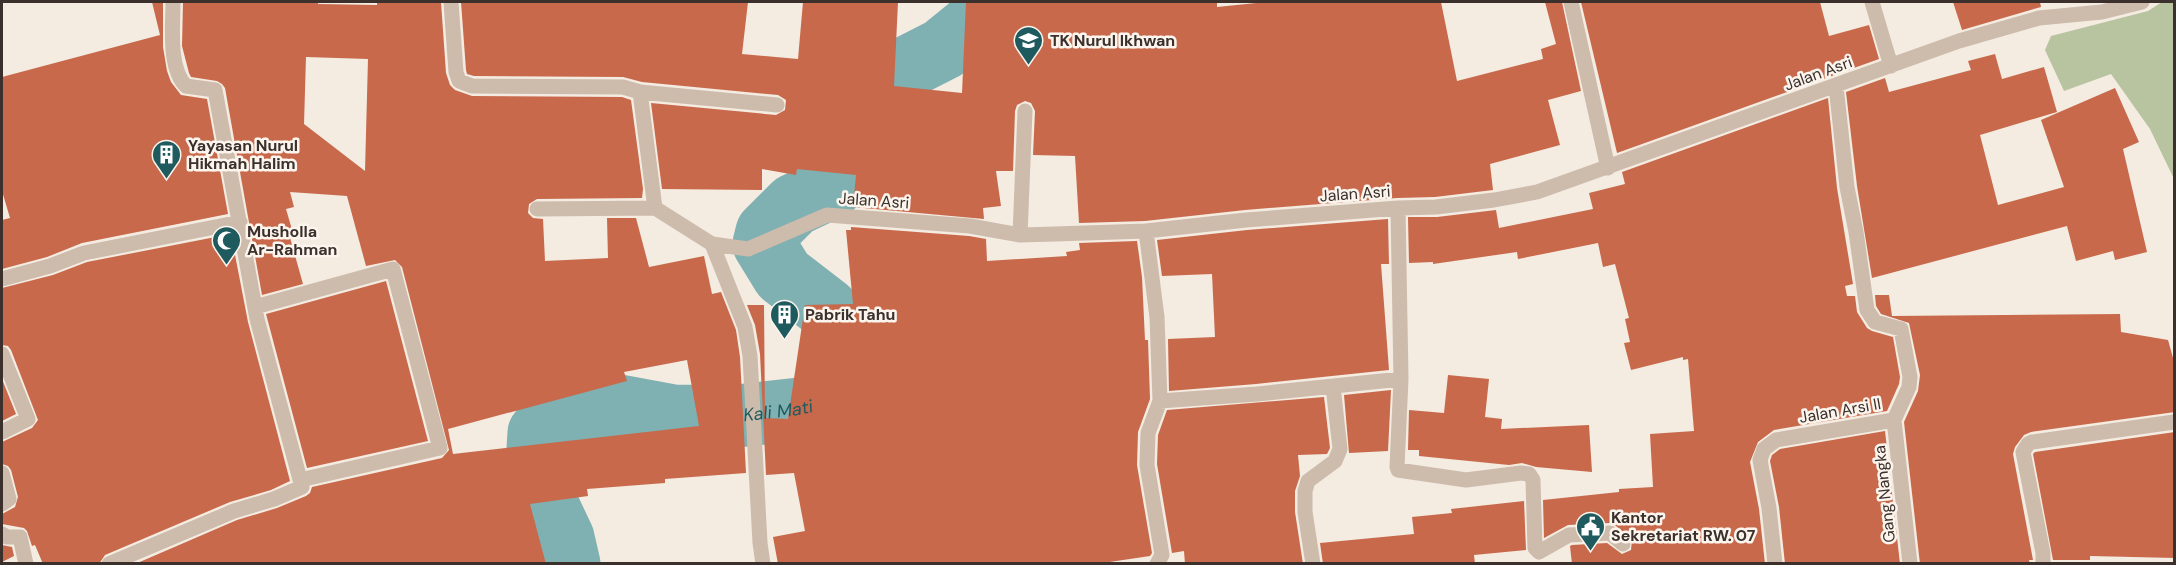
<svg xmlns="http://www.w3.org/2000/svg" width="2176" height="565" font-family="'DM Sans',sans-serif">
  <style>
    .green { fill: #b8c4a0 }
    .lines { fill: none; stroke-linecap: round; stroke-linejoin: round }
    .river { stroke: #7fb0b2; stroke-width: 63 }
    .building { fill: #c8694b; fill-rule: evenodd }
    .minor { stroke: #cdbbac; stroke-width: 15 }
    .labels { text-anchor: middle; stroke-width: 5; stroke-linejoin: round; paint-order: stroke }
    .poi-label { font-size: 16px; font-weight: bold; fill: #3b302b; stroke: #fbf5ee; text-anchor: start }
    .street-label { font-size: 16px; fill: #3b302b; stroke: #fbf5ee }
    .water-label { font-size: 18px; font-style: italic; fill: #1f5a5e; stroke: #fbf5ee }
  </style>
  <rect width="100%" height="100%" fill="#f4ebe1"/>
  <!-- green -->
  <path class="green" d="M2162 2H2174V179L2150 129 2111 74 2064 91 2045 50 2051 36 2148 11Z"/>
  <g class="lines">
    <!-- river -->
    <path class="river" id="s1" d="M569 564 563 538 536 481 539 433 556 413 582 408 619 406 673 416 729 417 799 409 829 402 854 365 853 337 827 309 783 275 764 244 767 232 794 205 832 187 850 166 855 131 869 90 890 76 943 49 976 22 986 2"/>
  </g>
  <!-- building -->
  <path class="building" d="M152 2H163V47L167 71 171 82 181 95 207 99 228 214 82 243 47 257 2 269V220L10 218 2 191V77L160 35Z
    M183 2H318V4L377 5V2H441L446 73 450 85 455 90 472 96 622 97 631 100 643 189 642 198 537 199 529 204 528 213 533 218 543 219 545 261 608 258 607 218H636L649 267 704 256 712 294 721 292 736 330 740 357 746 473 665 479V483L587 489 588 496 530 504 546 564H135L237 520 277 508 306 496 310 493 312 487 442 458 449 450 402 267 395 260 366 266 347 196 290 192 294 207 286 209 293 233 289 234 303 284 262 295 225 88 222 84 217 81 191 77 189 73 182 46ZM306 57 368 59 365 171 304 124ZM687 360 699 426 453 454 448 429 627 381 624 372Z
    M461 2H748L742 54 798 59 803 2H898L894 86 962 93 966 2H1217V7L1266 2H1441L1457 81 1543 59 1541 49 1556 44 1545 2H1562L1581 91 1548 100 1560 145 1490 164 1493 190 1435 197 1397 198 1245 210 1145 221 1079 223 1075 156 1033 155 1035 111 1031 103 1025 101 1017 105 1015 111 1013 171H996L1001 206 983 208 984 219 853 207 856 175 797 169 796 175 762 169V190L662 189 651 103 776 115 785 110 786 100 778 95 642 82 623 77 474 76 467 74 466 70Z
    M1581 2H1820L1829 36 1869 25 1879 59 1617 153Z
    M1953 2H2040L2041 7 1962 30Z
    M1995 54 2002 79 2044 67 2057 112 1980 135 1998 205 2064 187 2041 120 2115 88 2139 142 2123 149 2147 252 2115 260 2113 251 2076 261 2067 226 1872 278 1857 186 1846 92 1885 78 1889 92 1971 70 1968 61Z
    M1828 98 1837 188 1853 284 1845 286 1847 296H1855L1857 312 1867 328 1872 331 1893 337 1900 377 1899 384 1887 411 1774 430 1758 442 1750 462 1759 509 1765 564H1572L1570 546 1568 547 1572 545 1607 543 1622 554 1631 550 1632 540 1616 526 1610 523 1568 525 1544 538 1543 500 1619 492V489L1653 487 1650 434 1694 431 1688 359 1683 360V357L1631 370 1624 343 1630 342 1625 319 1629 318 1615 264 1603 267 1598 243 1518 259 1517 252 1433 264V262L1409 263 1408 217H1437L1496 210 1499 228 1593 209 1589 193 1625 184 1622 172Z
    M1388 219 1389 264H1381L1389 370 1256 384 1169 391 1168 339 1215 337 1212 274 1162 276 1157 240 1247 230Z
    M851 227 969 236 986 239 987 261 1067 256 1066 252 1080 250 1079 243 1137 241 1142 277 1145 340H1148L1150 399 1138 432 1137 465 1152 553 1150 556 1096 564H778L773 537 805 531 794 473 766 475 760 354 755 325 747 305H764L765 418 788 419 805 305 853 304 846 230H851Z
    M231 234 248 322 290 481 271 490 230 502 105 555 99 564H43L35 545 32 546 27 531 24 528 2 524V514L15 507 18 497 11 470 8 466 2 464V442L32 428 38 420 11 350 8 346 2 345V288L53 275 87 262Z
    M386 281 428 441 307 468 266 314Z
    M1875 295H1889L1892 316 2120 314 2121 332 2168 340 2175 365V412L2031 432 2024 435 2015 447 2013 454 2033 560H2029L2030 564H1920L1904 422 1918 391 1920 375 1909 323 1881 314 1876 306Z
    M1448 375 1489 379 1485 417 1502 419 1501 429 1589 425 1592 472 1536 467 1522 463 1509 465 1419 456V450H1408L1409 410 1444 413Z
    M2 379 16 414 2 421Z
    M1391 390 1388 451 1349 453 1344 395Z
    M1324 397 1330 448 1327 454 1298 455 1300 476 1295 491V512L1303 564H1185L1184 551 1172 553 1157 464 1158 435 1167 410Z
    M1885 431 1900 564H1785L1779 507 1770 461 1772 455 1780 449Z
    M2175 432V558L2090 556V560H2053L2033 454 2035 452Z
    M1524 501 1526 550 1474 555 1475 564H1323L1320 543 1414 534 1412 517 1452 513 1451 509Z
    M2 545 12 547 14 556 2 562Z"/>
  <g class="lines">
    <!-- minor -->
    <path class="minor" d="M451 2 456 72 459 81 472 86 623 87 640 92 655 208 712 244 748 249 827 215 970 226 1020 235 1055 234 1146 231 1246 220 1398 208 1436 207 1494 200 1537 192 1959 41 2039 18 2102 12 2142 2
      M1571 2 1608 168
      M1872 2 1891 66
      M640 92 777 105
      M1398 208 1401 379 1397 467 1398 470 1466 480 1521 473 1529 474 1533 480 1535 548 1539 552 1569 535 1610 533 1623 544
      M537 209 655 208
      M1146 231 1157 317 1160 401 1148 433 1147 465 1162 555 1157 564
      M1020 235 1025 111
      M712 244 745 327 750 356 760 543 763 564
      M2 279 50 266 84 253 240 222
      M255 307 393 269 440 448 300 480
      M2 354 28 419 2 432
      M1160 401 1257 394 1401 379
      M1894 420 1910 564
      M2 473 9 499 2 504
      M2 534 7 537H20L26 564
      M109 564 234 511 274 499 302 487 257 319 215 90 186 86C168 68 173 26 173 2
      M1313 564 1305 512V491L1308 481 1335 461 1340 449 1333 386
      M1775 564 1769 508 1760 460 1764 449 1776 440 1894 420 1909 387 1910 377 1901 329 1875 322 1867 310 1856 232 1847 187 1836 86
      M2043 564V553L2023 452 2028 444 2032 442 2174 422"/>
  </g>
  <!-- icons -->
  <defs>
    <symbol id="school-pin" viewBox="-11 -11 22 30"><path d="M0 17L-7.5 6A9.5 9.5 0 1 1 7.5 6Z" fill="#1f5a5e" stroke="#fbf5ee"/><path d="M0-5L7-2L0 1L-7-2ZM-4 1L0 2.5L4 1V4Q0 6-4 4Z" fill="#fff"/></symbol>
    <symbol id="building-pin" viewBox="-11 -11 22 30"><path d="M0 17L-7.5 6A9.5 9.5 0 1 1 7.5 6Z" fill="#1f5a5e" stroke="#fbf5ee"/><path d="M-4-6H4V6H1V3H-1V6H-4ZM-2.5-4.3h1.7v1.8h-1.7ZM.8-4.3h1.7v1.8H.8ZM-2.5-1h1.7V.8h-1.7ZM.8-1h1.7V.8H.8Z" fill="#fff"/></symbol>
    <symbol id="mosque-pin" viewBox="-11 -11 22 30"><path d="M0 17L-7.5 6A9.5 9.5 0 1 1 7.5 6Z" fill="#1f5a5e" stroke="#fbf5ee"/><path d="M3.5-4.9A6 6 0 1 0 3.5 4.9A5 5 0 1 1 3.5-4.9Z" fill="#fff"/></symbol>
    <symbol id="civic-pin" viewBox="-11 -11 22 30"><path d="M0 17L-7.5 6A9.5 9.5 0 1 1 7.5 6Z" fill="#1f5a5e" stroke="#fbf5ee"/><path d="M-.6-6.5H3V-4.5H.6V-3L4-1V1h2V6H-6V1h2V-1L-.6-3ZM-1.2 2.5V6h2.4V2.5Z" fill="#fff"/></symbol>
  </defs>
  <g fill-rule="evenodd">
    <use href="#school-pin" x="1012" y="24" width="33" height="45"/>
    <use href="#building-pin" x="150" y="138" width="33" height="45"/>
    <use href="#mosque-pin" x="210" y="224" width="33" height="45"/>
    <use href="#building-pin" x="768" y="298" width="33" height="45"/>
    <use href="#civic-pin" x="1574" y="510" width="33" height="45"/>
  </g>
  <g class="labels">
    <!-- poi labels -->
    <g class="poi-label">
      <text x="1050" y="46">TK Nurul Ikhwan</text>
      <text x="188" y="151">Yayasan Nurul<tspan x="188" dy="18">Hikmah Halim</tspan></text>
      <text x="247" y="237">Musholla<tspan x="247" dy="18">Ar-Rahman</tspan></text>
      <text x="805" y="320">Pabrik Tahu</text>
      <text x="1611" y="523">Kantor<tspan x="1611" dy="18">Sekretariat RW. 07</tspan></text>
    </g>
    <!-- street labels -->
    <g class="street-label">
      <text transform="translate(1818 73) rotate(-20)" y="6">Jalan Asri</text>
      <text transform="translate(1355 193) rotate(-4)" y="6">Jalan Asri</text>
      <text transform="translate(874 200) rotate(4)" y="6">Jalan Asri</text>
      <text transform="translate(1840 410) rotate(-10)" y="6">Jalan Arsi II</text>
      <text transform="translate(1884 494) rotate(-96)" y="6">Gang Nangka</text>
    </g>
    <!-- water labels -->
    <g class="water-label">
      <text dy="6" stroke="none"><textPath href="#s1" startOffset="388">Kali Mati</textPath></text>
    </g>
  </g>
  <!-- border -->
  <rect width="2176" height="565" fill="none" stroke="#3b302b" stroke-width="6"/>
</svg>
